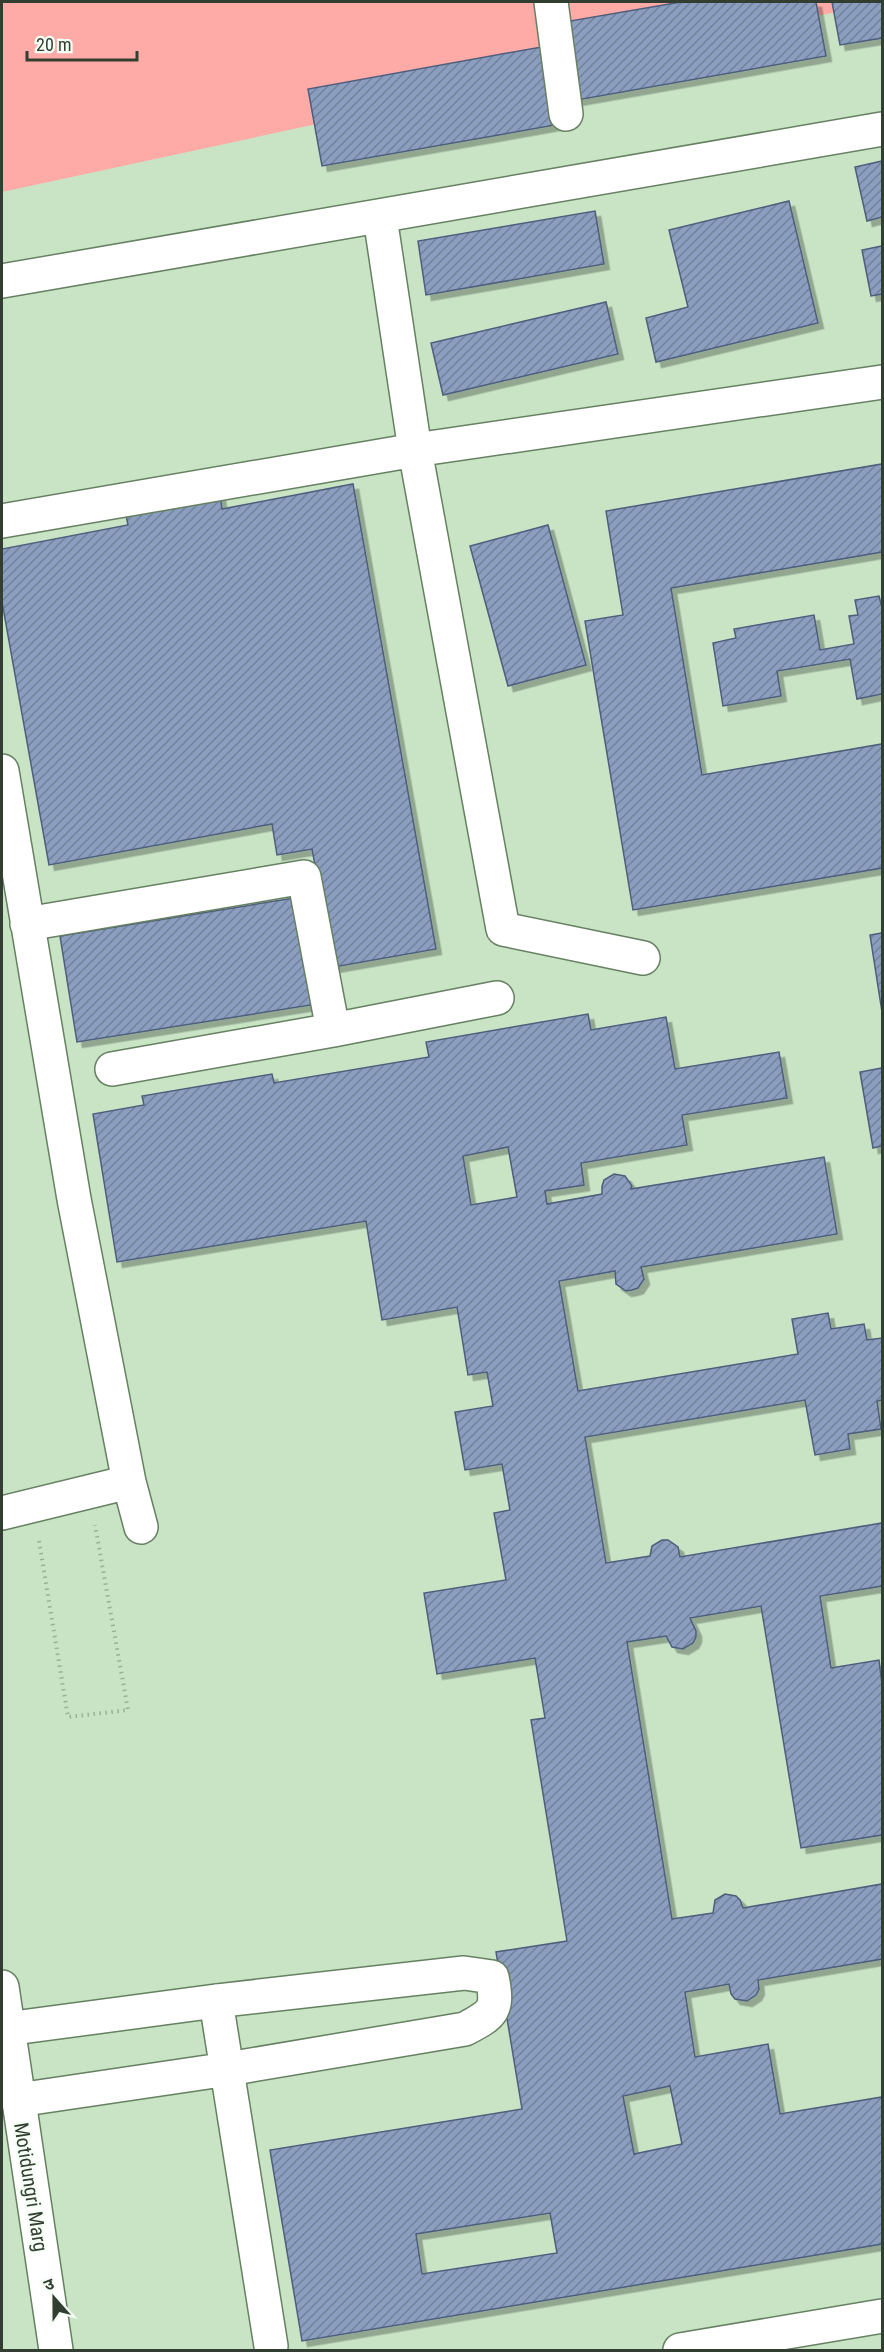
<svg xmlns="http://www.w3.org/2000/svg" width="884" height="2352" font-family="'Roboto Condensed','Noto Sans Devanagari',sans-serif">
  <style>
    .park { fill: #feaba7 }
    .building { fill: url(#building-hatch); stroke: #4d5e7c; stroke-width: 1.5; fill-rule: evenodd; filter: url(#shadow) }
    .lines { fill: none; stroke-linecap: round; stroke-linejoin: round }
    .minor-casing { stroke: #668062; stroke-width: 36 }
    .major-casing { stroke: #668062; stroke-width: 36 }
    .path { stroke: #99b096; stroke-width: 4; stroke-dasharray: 1.5 4.5; stroke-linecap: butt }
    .minor { stroke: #fff; stroke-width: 33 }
    .major { stroke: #fff; stroke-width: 33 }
    .labels { text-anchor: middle; stroke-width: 4.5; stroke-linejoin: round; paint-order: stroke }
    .street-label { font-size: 20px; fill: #323e31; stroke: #f6fff5 }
  </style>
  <defs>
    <pattern id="building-hatch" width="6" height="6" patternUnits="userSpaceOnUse" patternTransform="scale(1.5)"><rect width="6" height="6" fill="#8b9ebf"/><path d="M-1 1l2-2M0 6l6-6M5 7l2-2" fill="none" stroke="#72829c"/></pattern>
    <filter id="shadow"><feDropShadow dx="5.5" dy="5.5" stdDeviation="0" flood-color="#0004"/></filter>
  </defs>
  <rect width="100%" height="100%" fill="#c8e4c4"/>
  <!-- park -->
  <path class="park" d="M2 2H882L2 192Z"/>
  <!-- building -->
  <path class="building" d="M681 2H816L826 56 577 100 564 22Z
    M832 2H882V38L840 45Z
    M541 47 555 125 322 166 308 89Z
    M882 161V217L867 221 855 167Z
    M789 201 818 323 656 362 646 318 688 307 669 230Z
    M595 211 604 264 426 295 418 241Z
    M882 246V294L871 296 862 250Z
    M606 302 618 354 443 395 431 343Z
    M882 464V552L671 588 702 775 882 744V868L633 910 585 621 623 615 606 511Z
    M353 484 436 949 334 967 312 849 277 855 272 824 49 865 2 602V549L128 525 124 505 219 488 222 509Z
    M548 525 586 665 508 686 470 546Z
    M879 596 881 604 882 603V694L857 699 850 659 777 671 781 696 723 706 713 643 736 638 734 629 814 615 820 650 854 644 849 616 858 615 855 600Z
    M300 897 317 1004 77 1042 60 936Z
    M882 933V1012L870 935Z
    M588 1014 591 1030 666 1017 675 1069 779 1052 787 1098 682 1115 687 1145 581 1163 584 1185 545 1191 547 1204 602 1194V1186L604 1180 614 1174 625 1176 632 1186 631 1189 824 1157 837 1234 641 1267 644 1279 638 1288 632 1290 626 1291 616 1284 615 1271 559 1281 578 1391 798 1354 792 1319 828 1313 831 1329 864 1324 867 1340 882 1338V1400L877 1401 881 1429 848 1434 850 1449 815 1455 805 1400 585 1437 606 1563 650 1556 652 1546 662 1540H668L678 1547 680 1557 882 1523V1586L820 1596 831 1668 879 1660 882 1684V1837V1835L801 1848 761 1606 690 1618 696 1631V1637L693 1643 683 1649 672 1647 666 1636 627 1642 672 1919 713 1913 715 1900 725 1894 736 1896 740 1900 743 1908 882 1884V1959L758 1980 759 1989 756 1995 747 2001 735 1999 731 1994 729 1984 685 1992 695 2057 768 2044 780 2114 882 2097V2244L302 2341 270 2150 522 2109 496 1952 567 1941 531 1720 545 1718 535 1658 437 1674 424 1593 506 1580 494 1513 510 1510 502 1464 465 1470 455 1412 493 1406 487 1372 468 1375 457 1307 382 1320 366 1221 117 1262 93 1114 144 1105 142 1096 272 1074 274 1083 429 1057 426 1042ZM508 1147 517 1197 471 1205 463 1156ZM670 2086 682 2144 634 2154 623 2096ZM550 2213 557 2253 422 2274 416 2234Z
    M882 1068V1146L873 1148 860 1072Z"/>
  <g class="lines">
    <defs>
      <path id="minor" d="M551 2 566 114
        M380 217 415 450 882 382
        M2 281 882 129
        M2 521 415 450 503 929 643 958
        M2 771 74 1199 129 1482 141 1527
        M27 924 304 877 333 1030 112 1069
        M333 1030 497 998
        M2 1513 129 1482
        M216 2001 271 2346
        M6 2029 216 2001 464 1973 492 1977C499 2011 493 2014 465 2029L228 2069 18 2100
        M680 2350 882 2316"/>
      <path id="major" d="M2 1987 56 2350"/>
    </defs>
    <!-- minor casing -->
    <use href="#minor" class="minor-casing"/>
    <!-- major casing -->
    <use href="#major" class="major-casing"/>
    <!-- path -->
    <path class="path" d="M39 1541 68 1717 128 1710 95 1525"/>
    <!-- minor -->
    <use href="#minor" class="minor"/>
    <!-- major -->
    <use href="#major" class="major"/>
  </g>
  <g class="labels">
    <!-- street labels -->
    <g class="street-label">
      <text transform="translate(31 2187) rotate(81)" y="7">Motidungri Marg</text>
    </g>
  </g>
  <!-- border -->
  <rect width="884" height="2352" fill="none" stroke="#323e31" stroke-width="6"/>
  <!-- north arrow -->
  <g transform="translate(54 2298) rotate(339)" stroke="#f6fff5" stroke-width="4.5" paint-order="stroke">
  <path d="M0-4.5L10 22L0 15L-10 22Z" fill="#323e31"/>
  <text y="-9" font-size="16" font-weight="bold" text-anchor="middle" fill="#323e31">उ</text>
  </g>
  <!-- scale -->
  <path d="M27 51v9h110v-9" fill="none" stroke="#323e31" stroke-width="3"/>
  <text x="36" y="51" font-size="18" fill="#323e31" stroke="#f6fff5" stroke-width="4.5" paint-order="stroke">20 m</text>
</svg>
